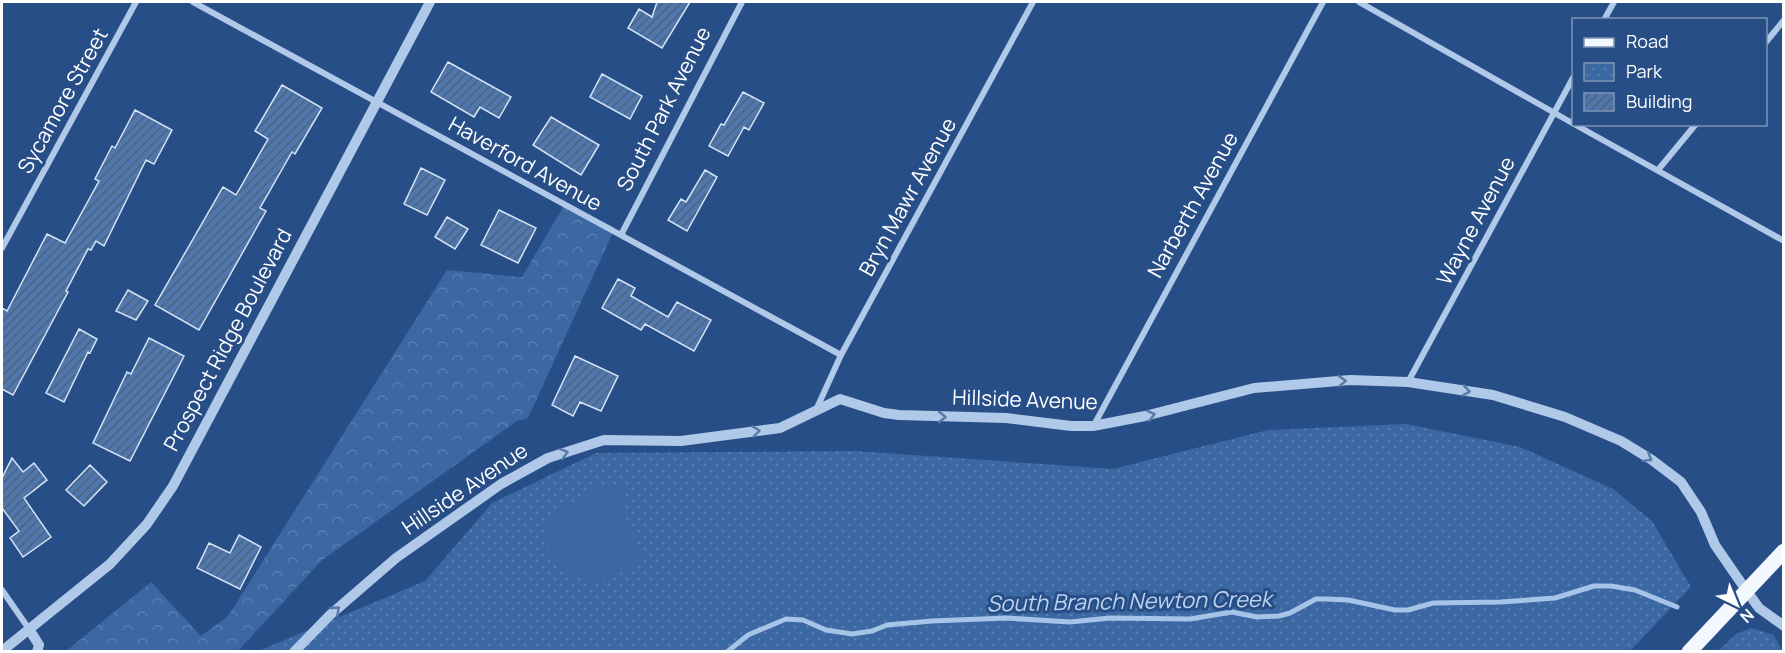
<svg xmlns="http://www.w3.org/2000/svg" width="1785" height="653" font-family="Manrope,sans-serif">
  <style>
    .forest { fill: url(#forest-crowns) }
    .park { fill: url(#park-dots) }
    .garden { fill: #3b67a2 }
    .lines { fill: none; stroke-linecap: round; stroke-linejoin: round }
    .stream { stroke: #a6c3e8; stroke-width: 5 }
    .building { fill: url(#building-hatch); stroke: #d5e3f6; stroke-width: 1.5 }
    .minor { stroke: #b1c9e8; stroke-width: 6 }
    .tertiary { stroke: #b1c9e8; stroke-width: 10 }
    .primary { stroke: #f3f7fe; stroke-width: 15 }
    .oneway { stroke: #5779a8 }
    .labels { text-anchor: middle; stroke-width: 6; stroke-linejoin: round; paint-order: stroke }
    .street-label { font-size: 21px; fill: #fff; stroke: #274e86 }
    .water-label { font-size: 22px; font-style: italic; fill: #bdd3ef; stroke: #274e86 }
  </style>
  <defs>
    <pattern id="forest-crowns" width="20" height="18" patternUnits="userSpaceOnUse" patternTransform="scale(1.5)"><rect width="20" height="18" fill="#3b67a2"/><path d="M2 6a3 3 0 1 1 6 0M12 15a3 3 0 1 1 6 0" fill="none" stroke="#587eb0"/></pattern>
    <pattern id="park-dots" width="8" height="8" patternUnits="userSpaceOnUse" patternTransform="scale(1.5)"><rect width="8" height="8" fill="#3b67a2"/><path d="M2 2h.1M6 6h.1" fill="none" stroke="#587eb0" stroke-width="1.8" stroke-linecap="round"/></pattern>
    <pattern id="building-hatch" width="6" height="6" patternUnits="userSpaceOnUse" patternTransform="scale(1.5)"><rect width="6" height="6" fill="#4f77ad"/><path d="M-1 1l2-2M0 6l6-6M5 7l2-2" fill="none" stroke="#4e627c"/></pattern>
  </defs>
  <rect width="100%" height="100%" fill="#274e86"/>
  <!-- forest -->
  <path class="forest" d="M566 202 615 228 528 418 517 421 321 561 238 651 65 652 151 582 201 636 228 616 447 270 522 277Z"/>
  <!-- park -->
  <path class="park" d="M1406 424 1520 447 1613 489 1652 521 1691 587 1629 652H256L425 581 492 503 596 453 855 451 1113 469 1268 430Z
    M1751 628 1774 635 1782 651H1718L1736 634Z"/>
  <!-- garden -->
  <path class="garden" d="M597 484 623 487 621 502 622 508 641 555C616 587 572 591 550 552 545 542 545 530 544 520 561 505 583 503 597 484Z"/>
  <g class="lines">
    <!-- stream -->
    <path class="stream" d="M727 652 748 635 786 619 803 620 826 630 852 634 872 631 887 625 932 621 1006 618 1070 622 1110 618 1190 619 1232 612 1257 617 1279 616 1290 613 1316 599H1326L1348 600 1395 610H1408L1433 603 1501 602 1555 598 1594 586H1611L1635 590 1677 607"/>
  </g>
  <!-- building -->
  <path class="building" d="M657 2H690L662 48 628 28 639 9 652 17Z
    M448 62 511 97 499 118 480 107 474 117 431 92Z
    M602 74 642 96 630 119 590 97Z
    M282 85 322 108 295 154 292 152 260 208 266 211 199 330 155 305 223 187 236 195 268 139 255 131Z
    M743 92 764 103 749 130 744 127 728 156 709 146 721 124 724 125Z
    M135 110 172 130 154 164 146 160 104 246 96 241 91 250 88 249 66 291 68 292 13 395 2 389V308L7 311 47 234 65 243 99 181 95 179 112 146 115 148Z
    M551 117 599 145 581 175 533 145Z
    M421 168 445 180 427 215 404 204Z
    M705 170 717 177 687 231 668 220 681 199 686 202Z
    M499 210 536 228 518 263 481 245Z
    M447 217 468 229 455 249 435 237Z
    M618 279 635 288 631 296 668 317 677 302 711 320 694 351 645 324 641 330 602 308Z
    M128 290 148 301 136 320 116 311Z
    M79 329 97 339 90 353 88 352 64 402 46 393Z
    M149 338 184 356 130 461 93 443 127 372 131 374Z
    M575 356 618 376 601 411 580 402 573 416 552 405Z
    M12 458 23 472 34 463 47 480 24 498 51 537 23 557 10 538 19 531 2 508V478Z
    M90 465 107 482 84 506 66 490Z
    M239 535 261 547 240 589 197 568 209 543 230 553Z"/>
  <g class="lines">
    <!-- minor -->
    <path class="minor" d="M193 2 841 355
      M1359 2 1574 124
      M1604 20 1614 2
      M1766 42 1784 20
      M1574 124 1784 241
      M1658 170 1696 124
      M621 235 742 2
      M2 248 136 2
      M1408 382 1574 76
      M816 410 841 355 1033 2
      M1094 425 1323 2
      M2 590 29 629"/>
    <!-- tertiary -->
    <path class="tertiary" d="M29 629 39 645 37 652
      M2 651 110 564 147 524 173 486 430 2
      M294 652 330 615 396 558 501 484 548 458 604 440 681 441 780 428 840 399 884 413 899 415 1006 418 1071 426H1093L1145 416 1254 388 1350 380 1408 382 1493 395 1565 417 1621 441 1652 460 1681 482 1701 512 1715 545 1746 590 1759 608 1784 626"/>
    <!-- primary -->
    <path class="primary" d="M1689 652 1784 551"/>
  </g>
  <!-- one-way arrows -->
  <defs><path id="oneway-chevron" d="M-2-3.5L2.5 0L-2 3.5" fill="none" stroke-width="1.6" stroke-linecap="round" stroke-linejoin="round" transform="scale(1.5)"/></defs>
  <g class="oneway">
    <use href="#oneway-chevron" transform="translate(1342 381) rotate(-3)"/>
    <use href="#oneway-chevron" transform="translate(1466 391) rotate(9)"/>
    <use href="#oneway-chevron" transform="translate(1151 415) rotate(-14)"/>
    <use href="#oneway-chevron" transform="translate(942 417) rotate(1)"/>
    <use href="#oneway-chevron" transform="translate(756 431) rotate(-8)"/>
    <use href="#oneway-chevron" transform="translate(564 453) rotate(-17)"/>
    <use href="#oneway-chevron" transform="translate(1648 458) rotate(32)"/>
    <use href="#oneway-chevron" transform="translate(336 610) rotate(-41)"/>
  </g>
  <g class="labels">
    <!-- street labels -->
    <g class="street-label">
      <text transform="translate(63 101) rotate(-61)" y="7">Sycamore Street</text>
      <text transform="translate(664 109) rotate(-63)" y="7">South Park Avenue</text>
      <text transform="translate(525 164) rotate(29)" y="7">Haverford Avenue</text>
      <text transform="translate(908 197) rotate(-61)" y="7">Bryn Mawr Avenue</text>
      <text transform="translate(1193 205) rotate(-61)" y="7">Narberth Avenue</text>
      <text transform="translate(1476 221) rotate(-62)" y="7">Wayne Avenue</text>
      <text transform="translate(228 340) rotate(-62)" y="7">Prospect Ridge Boulevard</text>
      <text transform="translate(1025 400) rotate(2)" y="7">Hillside Avenue</text>
      <text transform="translate(465 489) rotate(-34)" y="7">Hillside Avenue</text>
    </g>
    <!-- water labels -->
    <g class="water-label">
      <text transform="translate(1129 601) rotate(-1)" y="8">South Branch Newton Creek</text>
    </g>
  </g>
  <!-- border -->
  <rect width="1785" height="653" fill="none" stroke="#ffffff" stroke-width="6"/>
  <!-- legend -->
  <rect x="1572" y="18" width="195" height="108" fill="#274e86" stroke="#7d95b6" stroke-width="1.5"/>
  <rect x="1584" y="38" width="30" height="9" fill="#f3f7fe" stroke="#7d95b6" stroke-width="1.5"/>
  <text x="1626" y="48" font-size="18" fill="#ffffff">Road</text>
  <rect x="1584" y="63" width="30" height="18" fill="url(#park-dots)" stroke="#7d95b6" stroke-width="1.5"/>
  <text x="1626" y="78" font-size="18" fill="#ffffff">Park</text>
  <rect x="1584" y="93" width="30" height="18" fill="url(#building-hatch)" stroke="#7d95b6" stroke-width="1.5"/>
  <text x="1626" y="108" font-size="18" fill="#ffffff">Building</text>
  <!-- north arrow -->
  <g transform="translate(1737 605) rotate(137)" stroke="#274e86" stroke-width="4.5" paint-order="stroke">
  <path d="M0-4.5L10 22L0 15L-10 22Z" fill="#ffffff"/>
  <text y="-9" font-size="16" font-weight="bold" text-anchor="middle" fill="#ffffff">N</text>
  </g>
</svg>
